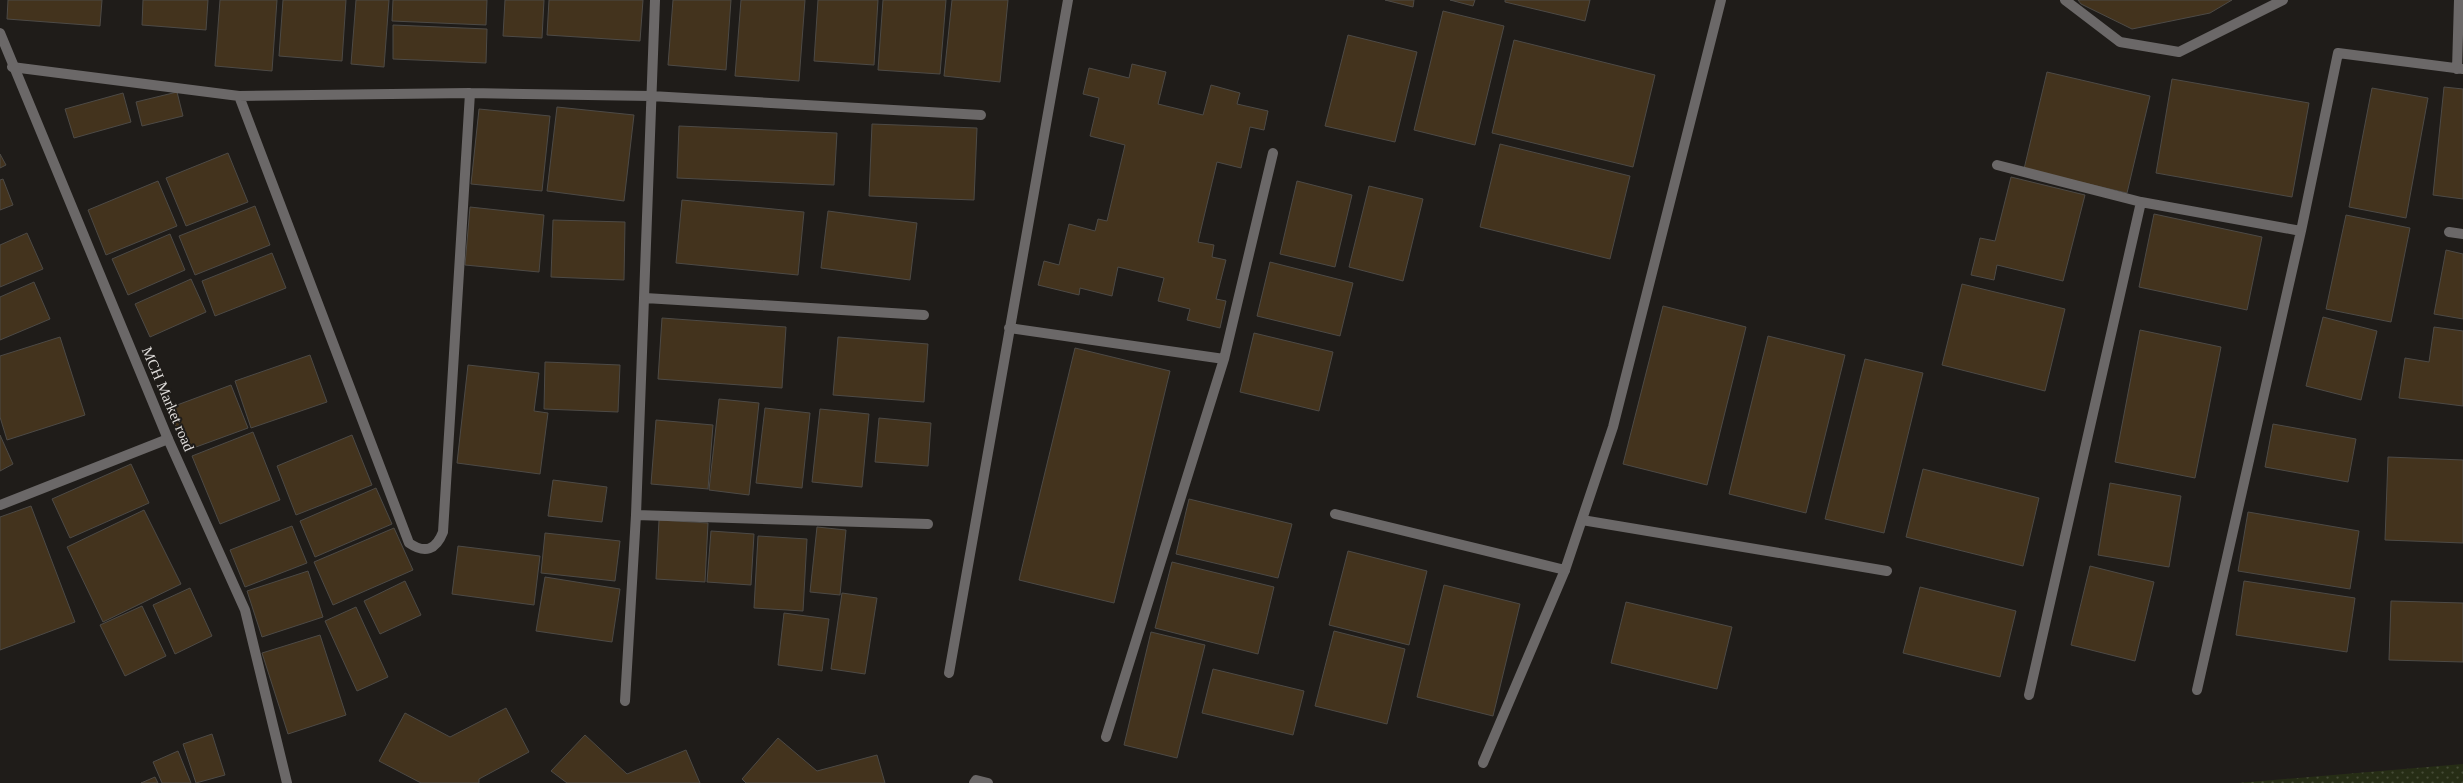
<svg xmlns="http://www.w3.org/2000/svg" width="2463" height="783" font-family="Georgia,serif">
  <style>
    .green { fill: url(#green-dots) }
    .building { fill: #43331d; stroke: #4d4a46 }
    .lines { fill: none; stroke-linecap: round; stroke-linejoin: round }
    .service { stroke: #6b6868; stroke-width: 10 }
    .minor { stroke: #6b6868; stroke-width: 10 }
    .tertiary { stroke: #6b6868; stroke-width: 10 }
    .labels { text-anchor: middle; stroke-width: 4; stroke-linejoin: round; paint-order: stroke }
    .street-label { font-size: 15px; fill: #dfdcda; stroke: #1f1c19 }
  </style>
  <defs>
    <pattern id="green-dots" width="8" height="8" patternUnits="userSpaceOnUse" patternTransform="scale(1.25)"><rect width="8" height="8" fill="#262d15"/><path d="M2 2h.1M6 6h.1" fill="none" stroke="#454b36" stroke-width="1.8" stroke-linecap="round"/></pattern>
  </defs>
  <rect width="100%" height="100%" fill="#1f1c19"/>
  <!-- green -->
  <path class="green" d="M2463 764V783H2238Z"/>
  <!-- building -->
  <path class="building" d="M8 0H102L100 26 7 19Z
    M143 0H208L206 30 142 25Z
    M220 0H277L272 71 215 66Z
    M283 0H346L342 61 279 56Z
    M356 0H389L384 67 351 64Z
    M393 0H487L486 25 392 21Z
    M505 0H544L542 38 503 36Z
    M549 0H643L640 41 547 35Z
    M673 0H731L726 70 668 65Z
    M741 0H805L799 81 735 76Z
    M818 0H878L874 65 814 61Z
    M883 0H946L940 74 878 70Z
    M952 0H1008L1000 82 944 76Z
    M1385 0H1414L1413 7Z
    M1450 0H1475L1473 6Z
    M1505 0H1590L1585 21 1505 2Z
    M2078 0H2232L2210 13 2132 29 2081 4Z
    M1443 11 1504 26 1475 145 1414 130Z
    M393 25 487 29 486 63 393 59Z
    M1348 35 1417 52 1395 142 1325 126Z
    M1514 40 1655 75 1633 167 1492 133Z
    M1132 64 1166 72 1158 104 1203 115 1211 85 1240 93 1237 104 1268 111 1264 130 1250 127 1241 168 1217 162 1198 242 1214 245 1212 257 1226 260 1216 299 1226 301 1220 328 1187 320 1190 309 1158 301 1164 278 1118 267 1112 296 1080 288 1079 295 1038 285 1044 261 1059 265 1069 224 1095 231 1098 219 1107 221 1125 145 1090 136 1099 98 1083 94 1089 68 1129 78Z
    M2047 72 2150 96 2127 193 2024 169Z
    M2172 79 2309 103 2292 197 2156 173Z
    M2444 87 2463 89V199L2433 195Z
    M2372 88 2428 98 2406 218 2349 207Z
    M177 92 183 116 142 126 136 102Z
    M123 93 131 122 74 138 65 109Z
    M557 107 634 115 624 201 547 191Z
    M479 109 550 116 542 191 471 184Z
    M872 124 977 128 974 200 869 196Z
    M679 126 837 133 834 185 677 178Z
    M1500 144 1630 176 1610 259 1480 227Z
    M228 153 248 202 186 226 166 178Z
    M0 154 6 165 0 168Z
    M2011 177 2085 195 2063 281 1997 265 1994 280 1971 275 1980 238 1995 241Z
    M3 179 13 205 0 210V180Z
    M158 181 177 226 106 255 88 210Z
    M1297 181 1352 195 1335 267 1280 254Z
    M1369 186 1423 199 1403 281 1349 267Z
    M682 200 804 212 798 275 676 263Z
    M255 206 270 245 195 275 179 236Z
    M470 207 544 215 539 272 465 265Z
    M828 211 917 223 910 280 821 268Z
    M2154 214 2262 237 2247 310 2139 287Z
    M2346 215 2410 228 2391 322 2326 309Z
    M553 220 625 222 624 280 551 277Z
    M27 233 43 269 0 287V245Z
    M170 234 185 270 128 295 112 259Z
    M2446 250 2463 254V319L2434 314Z
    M272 253 286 288 215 316 202 281Z
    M1270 262 1353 283 1340 336 1257 316Z
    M191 279 206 312 150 337 135 304Z
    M34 282 50 319 0 340V297Z
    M1962 284 2065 309 2045 391 1942 365Z
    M1663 306 1746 327 1707 485 1623 464Z
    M2323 317 2377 331 2361 400 2306 386Z
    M662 318 786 327 782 388 658 379Z
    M2434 327 2463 331V406L2399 398 2405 358 2429 362Z
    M2140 330 2221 347 2195 478 2115 462Z
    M1254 333 1333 352 1319 411 1240 392Z
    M1768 336 1845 355 1806 513 1729 494Z
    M60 337 85 415 7 440 0 417V356Z
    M838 337 928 344 924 402 833 395Z
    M1075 348 1170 371 1114 603 1019 580Z
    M310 355 327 402 251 428 235 381Z
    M1865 359 1923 373 1884 533 1825 519Z
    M545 362 620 365 618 412 544 409Z
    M468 365 539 373 534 411 548 413 540 474 457 463Z
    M231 385 248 428 185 451 169 408Z
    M719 399 759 403 749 495 709 490Z
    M765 408 810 413 802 488 756 483Z
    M820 409 869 414 862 487 812 482Z
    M879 418 931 423 928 466 875 462Z
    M656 420 713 425 708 489 651 484Z
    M2273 424 2356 439 2348 482 2265 467Z
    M253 432 280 500 220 524 192 456Z
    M0 435 13 464 0 471Z
    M352 435 372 485 296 515 277 466Z
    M2388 457 2463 460V543L2385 540Z
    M131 464 149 503 70 538 52 499Z
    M1923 469 2039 498 2023 566 1906 537Z
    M553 480 607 487 602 522 548 516Z
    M2110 483 2181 496 2169 567 2098 555Z
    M376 488 392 524 315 557 300 521Z
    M1189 499 1292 524 1278 578 1176 554Z
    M31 506 75 622 0 650V517Z
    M144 510 181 584 103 622 67 547Z
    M2248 512 2359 531 2350 589 2238 571Z
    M659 520 708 523 705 582 656 579Z
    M292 526 307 563 245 587 230 550Z
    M817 527 846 530 840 595 810 592Z
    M394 528 413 570 333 605 314 562Z
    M711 531 754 534 751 585 707 582Z
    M545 533 620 541 615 581 541 573Z
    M758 536 807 539 803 611 754 608Z
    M458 546 540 556 534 605 452 594Z
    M1348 551 1427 571 1409 645 1329 625Z
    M1172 562 1274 587 1258 654 1155 628Z
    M2090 566 2154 582 2135 661 2071 645Z
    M308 571 323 617 262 637 247 591Z
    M545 577 620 589 612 642 536 631Z
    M405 581 421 615 380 634 364 601Z
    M2244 581 2355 598 2347 652 2236 635Z
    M1444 585 1520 604 1493 716 1417 697Z
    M1920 587 2016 611 2000 677 1903 653Z
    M190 588 212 636 175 654 153 605Z
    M842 593 877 598 865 674 831 669Z
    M2391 601 2463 603V662L2389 660Z
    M1626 602 1732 627 1717 689 1611 663Z
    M142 606 166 656 125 676 100 625Z
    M356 607 388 677 357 691 325 621Z
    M784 613 829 619 822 671 778 665Z
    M1334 631 1405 649 1387 724 1315 706Z
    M1151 632 1205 645 1177 758 1124 745Z
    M320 635 346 715 288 734 262 653Z
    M1213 669 1304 691 1293 735 1202 713Z
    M506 708 529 752 479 779V783H421L379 761 405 713 450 737Z
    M212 734 225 775 196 783 183 744Z
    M585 735 627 774 686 750 700 783H567L551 771Z
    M778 738 817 771 877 755 885 783H746L742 779Z
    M178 751 191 783H162L153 762Z
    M155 777 158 783H141Z"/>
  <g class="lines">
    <!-- service -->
    <path class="service" d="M2065 0 2120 42 2179 52 2283 0
      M1009 328 1224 359
      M949 673 1068 0
      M1106 737 1224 359 1273 153
      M1483 763 1565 570
      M974 783 976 780 988 783"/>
    <!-- minor -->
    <path class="minor" d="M12 67 239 96 470 93 651 96 981 115
      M2457 69 2459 0
      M239 96 409 543C425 554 436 550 443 532L470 93
      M1997 165 2141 202
      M2449 232 2463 234
      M645 298 924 315
      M0 505 168 439
      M1335 514 1565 570 1613 427 1721 0
      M636 515 928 524
      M1582 520 1887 571
      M2197 690 2301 231
      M2029 695 2141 202 2301 231 2338 53 2463 69
      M625 701 636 515 655 0"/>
    <!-- tertiary -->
    <path class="tertiary" d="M0 33 168 439 245 610 287 783"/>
  </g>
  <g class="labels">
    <!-- street labels -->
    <g class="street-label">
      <text transform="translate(168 399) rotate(67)" y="5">MCH Market road</text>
    </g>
  </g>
</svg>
